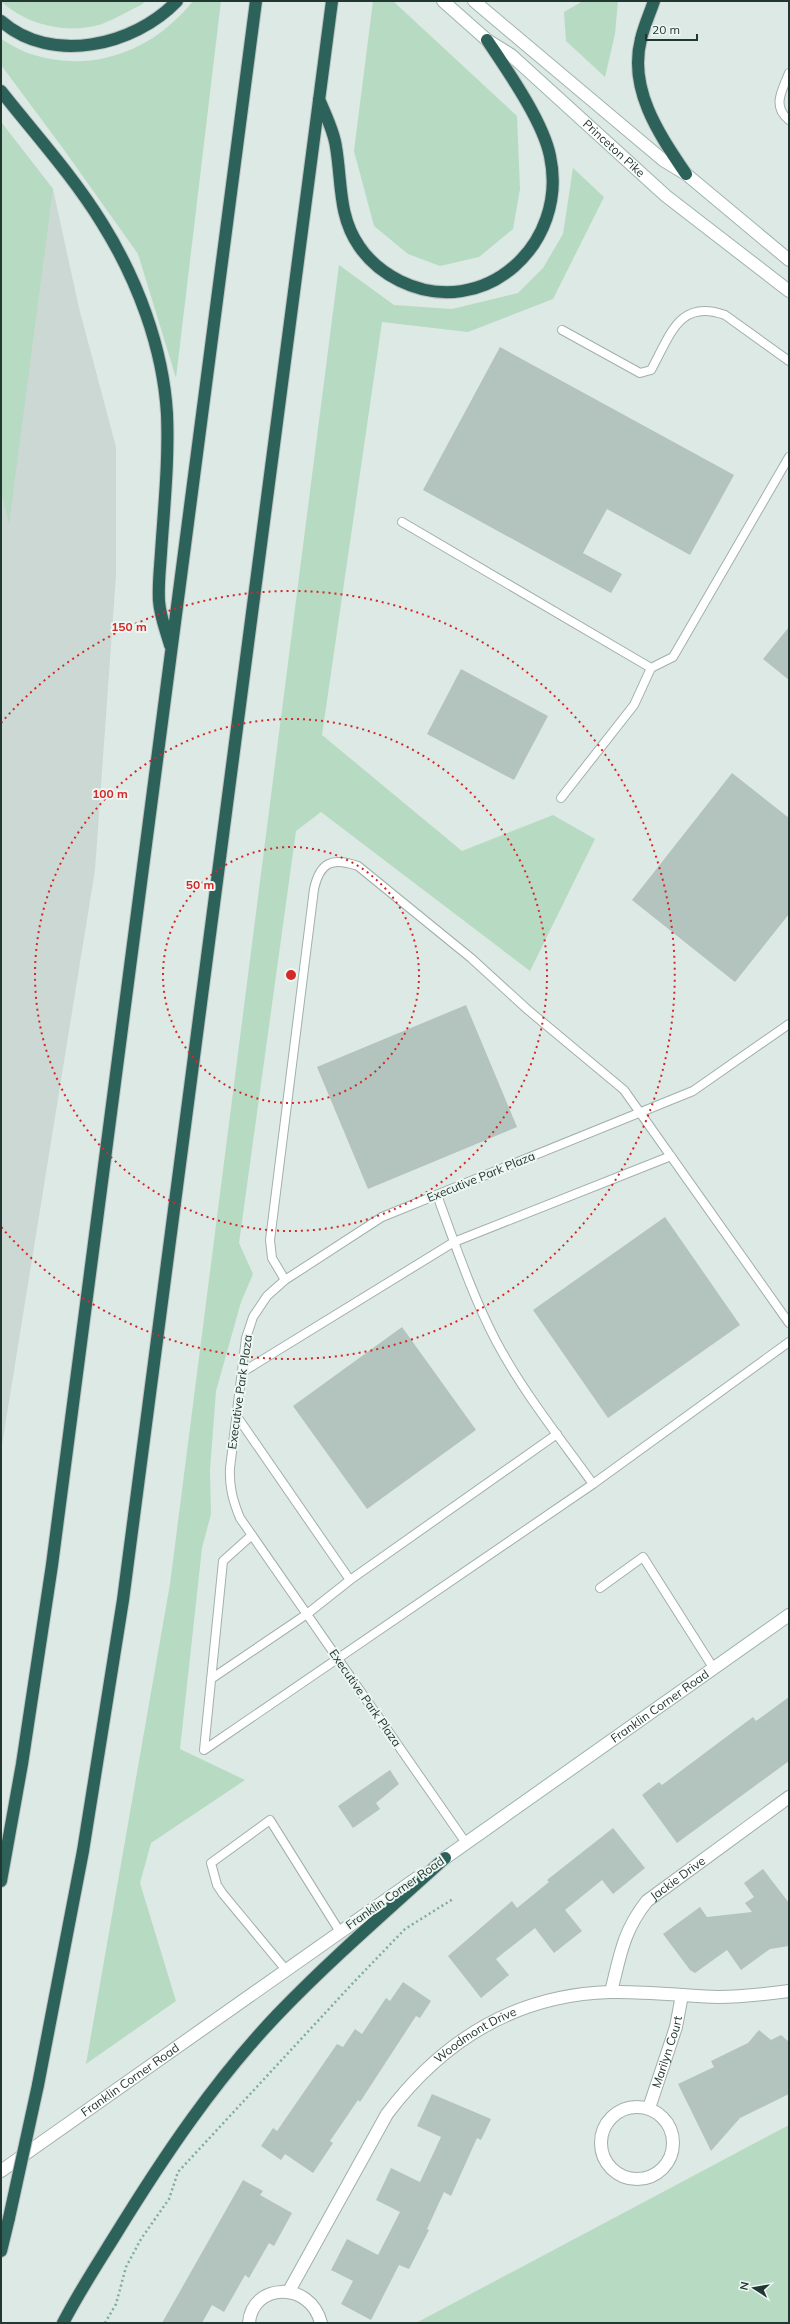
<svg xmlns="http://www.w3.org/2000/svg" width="790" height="2324" font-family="Mulish,sans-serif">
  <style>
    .built { fill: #ccd8d3 }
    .green { fill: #b7dac2 }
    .building { fill: #b3c3bd }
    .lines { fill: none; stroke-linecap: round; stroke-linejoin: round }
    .service-casing { stroke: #a1b0ab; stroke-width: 10 }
    .minor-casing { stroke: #a1b0ab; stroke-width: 14 }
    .tertiary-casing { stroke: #a1b0ab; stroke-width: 14 }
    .secondary-casing { stroke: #9db4ad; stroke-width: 14 }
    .motorway-casing { stroke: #bcc3c2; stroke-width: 14 }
    .path { stroke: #7faba0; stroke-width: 2.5; stroke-dasharray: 2 3; stroke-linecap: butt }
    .service { stroke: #fff; stroke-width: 8 }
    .minor { stroke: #fff; stroke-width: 12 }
    .tertiary { stroke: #fff; stroke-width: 12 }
    .secondary { stroke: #fff; stroke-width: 12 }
    .motorway { stroke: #2d625a; stroke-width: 12 }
    .motorway-bridge-casing { stroke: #bcc3c2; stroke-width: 14; stroke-linecap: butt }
    .motorway-bridge { stroke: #2d625a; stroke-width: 12 }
    .ring { fill: none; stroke: #d62828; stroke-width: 2; stroke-dasharray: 2 4 }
    .labels { text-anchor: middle; stroke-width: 4; stroke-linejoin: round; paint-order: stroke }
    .street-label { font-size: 12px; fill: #203732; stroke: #eef6f2 }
    .centre { fill: #d62828; stroke: #eef6f2; stroke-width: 2 }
    .ring-label { font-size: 12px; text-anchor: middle; font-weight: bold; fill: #d62828; stroke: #eef6f2; stroke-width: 4; stroke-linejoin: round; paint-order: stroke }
  </style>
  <rect width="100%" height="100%" fill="#dde9e4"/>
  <!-- built -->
  <path class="built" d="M1 122 53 189 79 308 116 447V575L95 870 1 1451Z"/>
  <!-- green -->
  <path class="green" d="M1 1H146L141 5C128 11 115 19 102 24 68 35 26 25 1 1Z
    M193 1H221L176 378 138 254 62 147 1 65V39C10 44 20 51 31 54 93 74 153 51 193 1Z
    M373 1H393L517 116 520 189 513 229 479 257 440 266 408 254 374 226 354 151Z
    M583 1H618L615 34 605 77 566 41 564 12Z
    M1 122 53 189 9 524 1 492Z
    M573 168 604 197 553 299 468 332 382 322 322 735 462 851 553 815 595 839 530 971 321 812 296 831 239 1243 253 1274 241 1302 216 1391 210 1470 211 1514 202 1548 180 1749 245 1780 151 1843 140 1883 176 2001 86 2064 170 1584 339 265 394 305 452 309 518 293 543 268 563 234Z
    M789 2125V2323H416Z"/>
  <!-- building -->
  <path class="building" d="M500 347 734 475 690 555 607 509 583 553 622 574 611 593 423 490Z
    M789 627V680L763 659Z
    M461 669 548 716 514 780 427 734Z
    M732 773 789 818V914L735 982 632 900Z
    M466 1005 517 1127 368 1189 317 1067Z
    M665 1217 740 1325 608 1418 533 1310Z
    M402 1327 476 1430 367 1509 293 1406Z
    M789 1697V1761L677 1843 642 1795 659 1782 662 1785 753 1717 756 1721Z
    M390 1770 399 1784 376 1803 380 1809 353 1828 338 1806Z
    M613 1828 645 1868 613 1894 602 1880 565 1910 582 1931 554 1953 535 1928 496 1959 509 1975 481 1998 448 1956 512 1901 517 1908 549 1882 547 1880Z
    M763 1869 789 1903V1946L770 1949 741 1970 727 1950 695 1973 690 1970 663 1934 700 1907 707 1917 752 1912 745 1903 754 1897 744 1883Z
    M403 1982 431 2001 420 2018 416 2016 360 2102 358 2100 330 2141 333 2143 313 2173 285 2154 281 2160 261 2146 273 2128 277 2131 337 2044 343 2047 355 2029 362 2034 386 1998 390 2001Z
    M759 2030 771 2040 781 2035 789 2042V2094L740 2118 711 2151 678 2084 714 2067 711 2061 748 2043Z
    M432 2094 491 2119 481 2140 477 2138 451 2196 444 2192 427 2229 429 2230 409 2269 399 2265 371 2320 341 2304 353 2281 331 2270 347 2239 378 2255 400 2212 376 2200 391 2168 420 2182 441 2137 417 2126Z
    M243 2180 263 2191 260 2195 292 2213 274 2246 269 2243 249 2278 245 2275 224 2312 212 2305 202 2323H162Z"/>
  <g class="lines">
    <defs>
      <path id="service" d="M789 73C783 89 771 106 789 120
        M562 330 640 373 651 370C670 336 679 298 725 315L789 361
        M402 522 651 668
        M561 798 634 705 651 668 673 657 789 457
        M437 1195C455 1244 472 1295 496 1341 523 1392 560 1438 593 1484
        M285 1280 272 1258 270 1240 314 889C320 862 332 857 358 866L471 958 528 1010 624 1090 789 1323
        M241 1373 454 1242 671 1156
        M236 1415 350 1580
        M252 1535 223 1561 204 1750 593 1484 789 1342
        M600 1588 643 1557 714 1669
        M211 1679 307 1614 350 1580 557 1434
        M466 1843 240 1518C233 1501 229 1487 230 1468L246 1338 253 1317 267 1296 285 1280 382 1217 693 1091 789 1024
        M286 1970 223 1894 217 1885 211 1863 270 1820 340 1932"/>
      <g id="minor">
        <path id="s1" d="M611 1992C620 1956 623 1931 647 1901L789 1797"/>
        <circle cx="637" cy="2143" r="36"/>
        <path id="s2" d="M649 2108 676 2027 682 1995"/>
        <path id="s3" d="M289 2291 387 2114C443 2040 515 1995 610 1992 647 1991 683 1996 719 1997 743 1997 766 1994 789 1991"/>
        <path d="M249 2323C252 2283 310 2280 321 2323"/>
      </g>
      <g id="tertiary">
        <path id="s4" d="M1 2171 417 1878"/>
      </g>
      <g id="secondary">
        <path id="s5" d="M443 1 487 40 511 55 666 196 789 291"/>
        <path d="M474 1 663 160 686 174 789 260"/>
        <path id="s6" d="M445 1858 789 1615"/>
      </g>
      <path id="motorway" d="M654 1C650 13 644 26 641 39 628 89 659 134 686 174
        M1 21C51 65 134 46 177 1
        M1 91C35 134 73 176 102 223 137 279 163 347 167 414 169 460 164 507 161 553 160 569 158 585 159 601 160 616 166 631 170 645
        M319 99C325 114 334 131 336 147 342 182 338 216 359 246 369 261 384 273 400 281 484 322 569 244 550 156 543 121 507 70 487 40
        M1 1881 22 1764 52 1565 256 1
        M38 2085 83 1851 123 1600 332 1
        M1 2251 9 2218
        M63 2323C79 2292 98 2263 116 2234 164 2156 215 2080 278 2014 331 1959 389 1909 445 1858"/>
    </defs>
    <!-- service casing -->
    <use href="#service" class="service-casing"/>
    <!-- minor casing -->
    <use href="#minor" class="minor-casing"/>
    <!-- tertiary casing -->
    <use href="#tertiary" class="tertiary-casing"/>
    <!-- secondary casing -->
    <use href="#secondary" class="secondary-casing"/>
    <!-- motorway casing -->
    <use href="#motorway" class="motorway-casing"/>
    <!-- path -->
    <path class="path" d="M105 2323 116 2304 126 2267 141 2239 169 2199 178 2172 352 1984 405 1929 453 1899"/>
    <!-- service -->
    <use href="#service" class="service"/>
    <!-- minor -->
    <use href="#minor" class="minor"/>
    <!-- tertiary -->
    <use href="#tertiary" class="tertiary"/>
    <!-- secondary -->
    <use href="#secondary" class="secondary"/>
    <!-- motorway -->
    <use href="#motorway" class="motorway"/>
    <defs>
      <path id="motorway-bridge" d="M9 2218 38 2085"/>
    </defs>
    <!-- motorway-bridge casing -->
    <use href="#motorway-bridge" class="motorway-bridge-casing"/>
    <!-- motorway-bridge -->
    <use href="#motorway-bridge" class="motorway-bridge"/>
  </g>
  <!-- distance rings -->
  <g class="ring">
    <circle cx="291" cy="975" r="128"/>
    <circle cx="291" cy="975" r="256"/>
    <path d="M1 723A384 384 0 1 1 1 1227"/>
  </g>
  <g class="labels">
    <!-- street labels -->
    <g class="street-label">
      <text dy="4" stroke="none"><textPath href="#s5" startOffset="226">Princeton Pike</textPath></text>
      <text transform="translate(481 1177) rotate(-22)" y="4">Executive Park Plaza</text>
      <text transform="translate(240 1392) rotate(-82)" y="4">Executive Park Plaza</text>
      <text transform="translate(365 1698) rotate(55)" y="4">Executive Park Plaza</text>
      <text dy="4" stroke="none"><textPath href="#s6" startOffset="263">Franklin Corner Road</textPath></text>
      <text dy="4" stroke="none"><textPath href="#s1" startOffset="137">Jackie Drive</textPath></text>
      <text transform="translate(395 1893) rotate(-35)" y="4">Franklin Corner Road</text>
      <text dy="4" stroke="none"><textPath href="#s3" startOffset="322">Woodmont Drive</textPath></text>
      <text dy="4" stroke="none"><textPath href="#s2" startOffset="59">Marilyn Court</textPath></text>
      <text dy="4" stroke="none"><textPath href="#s4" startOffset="158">Franklin Corner Road</textPath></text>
    </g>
  </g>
  <circle cx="291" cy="975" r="6" class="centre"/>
  <g class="ring-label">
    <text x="129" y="631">150 m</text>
    <text x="110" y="798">100 m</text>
    <text x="200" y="889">50 m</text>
  </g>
  <!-- border -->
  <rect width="790" height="2324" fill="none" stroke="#203732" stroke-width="4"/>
  <!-- north arrow -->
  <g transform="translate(754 2288) rotate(282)" stroke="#eef6f2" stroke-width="3" paint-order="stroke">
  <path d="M0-3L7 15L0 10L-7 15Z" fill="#203732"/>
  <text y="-6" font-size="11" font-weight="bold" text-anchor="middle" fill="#203732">N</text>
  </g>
  <!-- scale -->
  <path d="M646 34v6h51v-6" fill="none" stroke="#203732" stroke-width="2"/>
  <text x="652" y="34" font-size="12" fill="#203732" stroke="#eef6f2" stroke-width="3" paint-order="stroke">20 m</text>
</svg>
